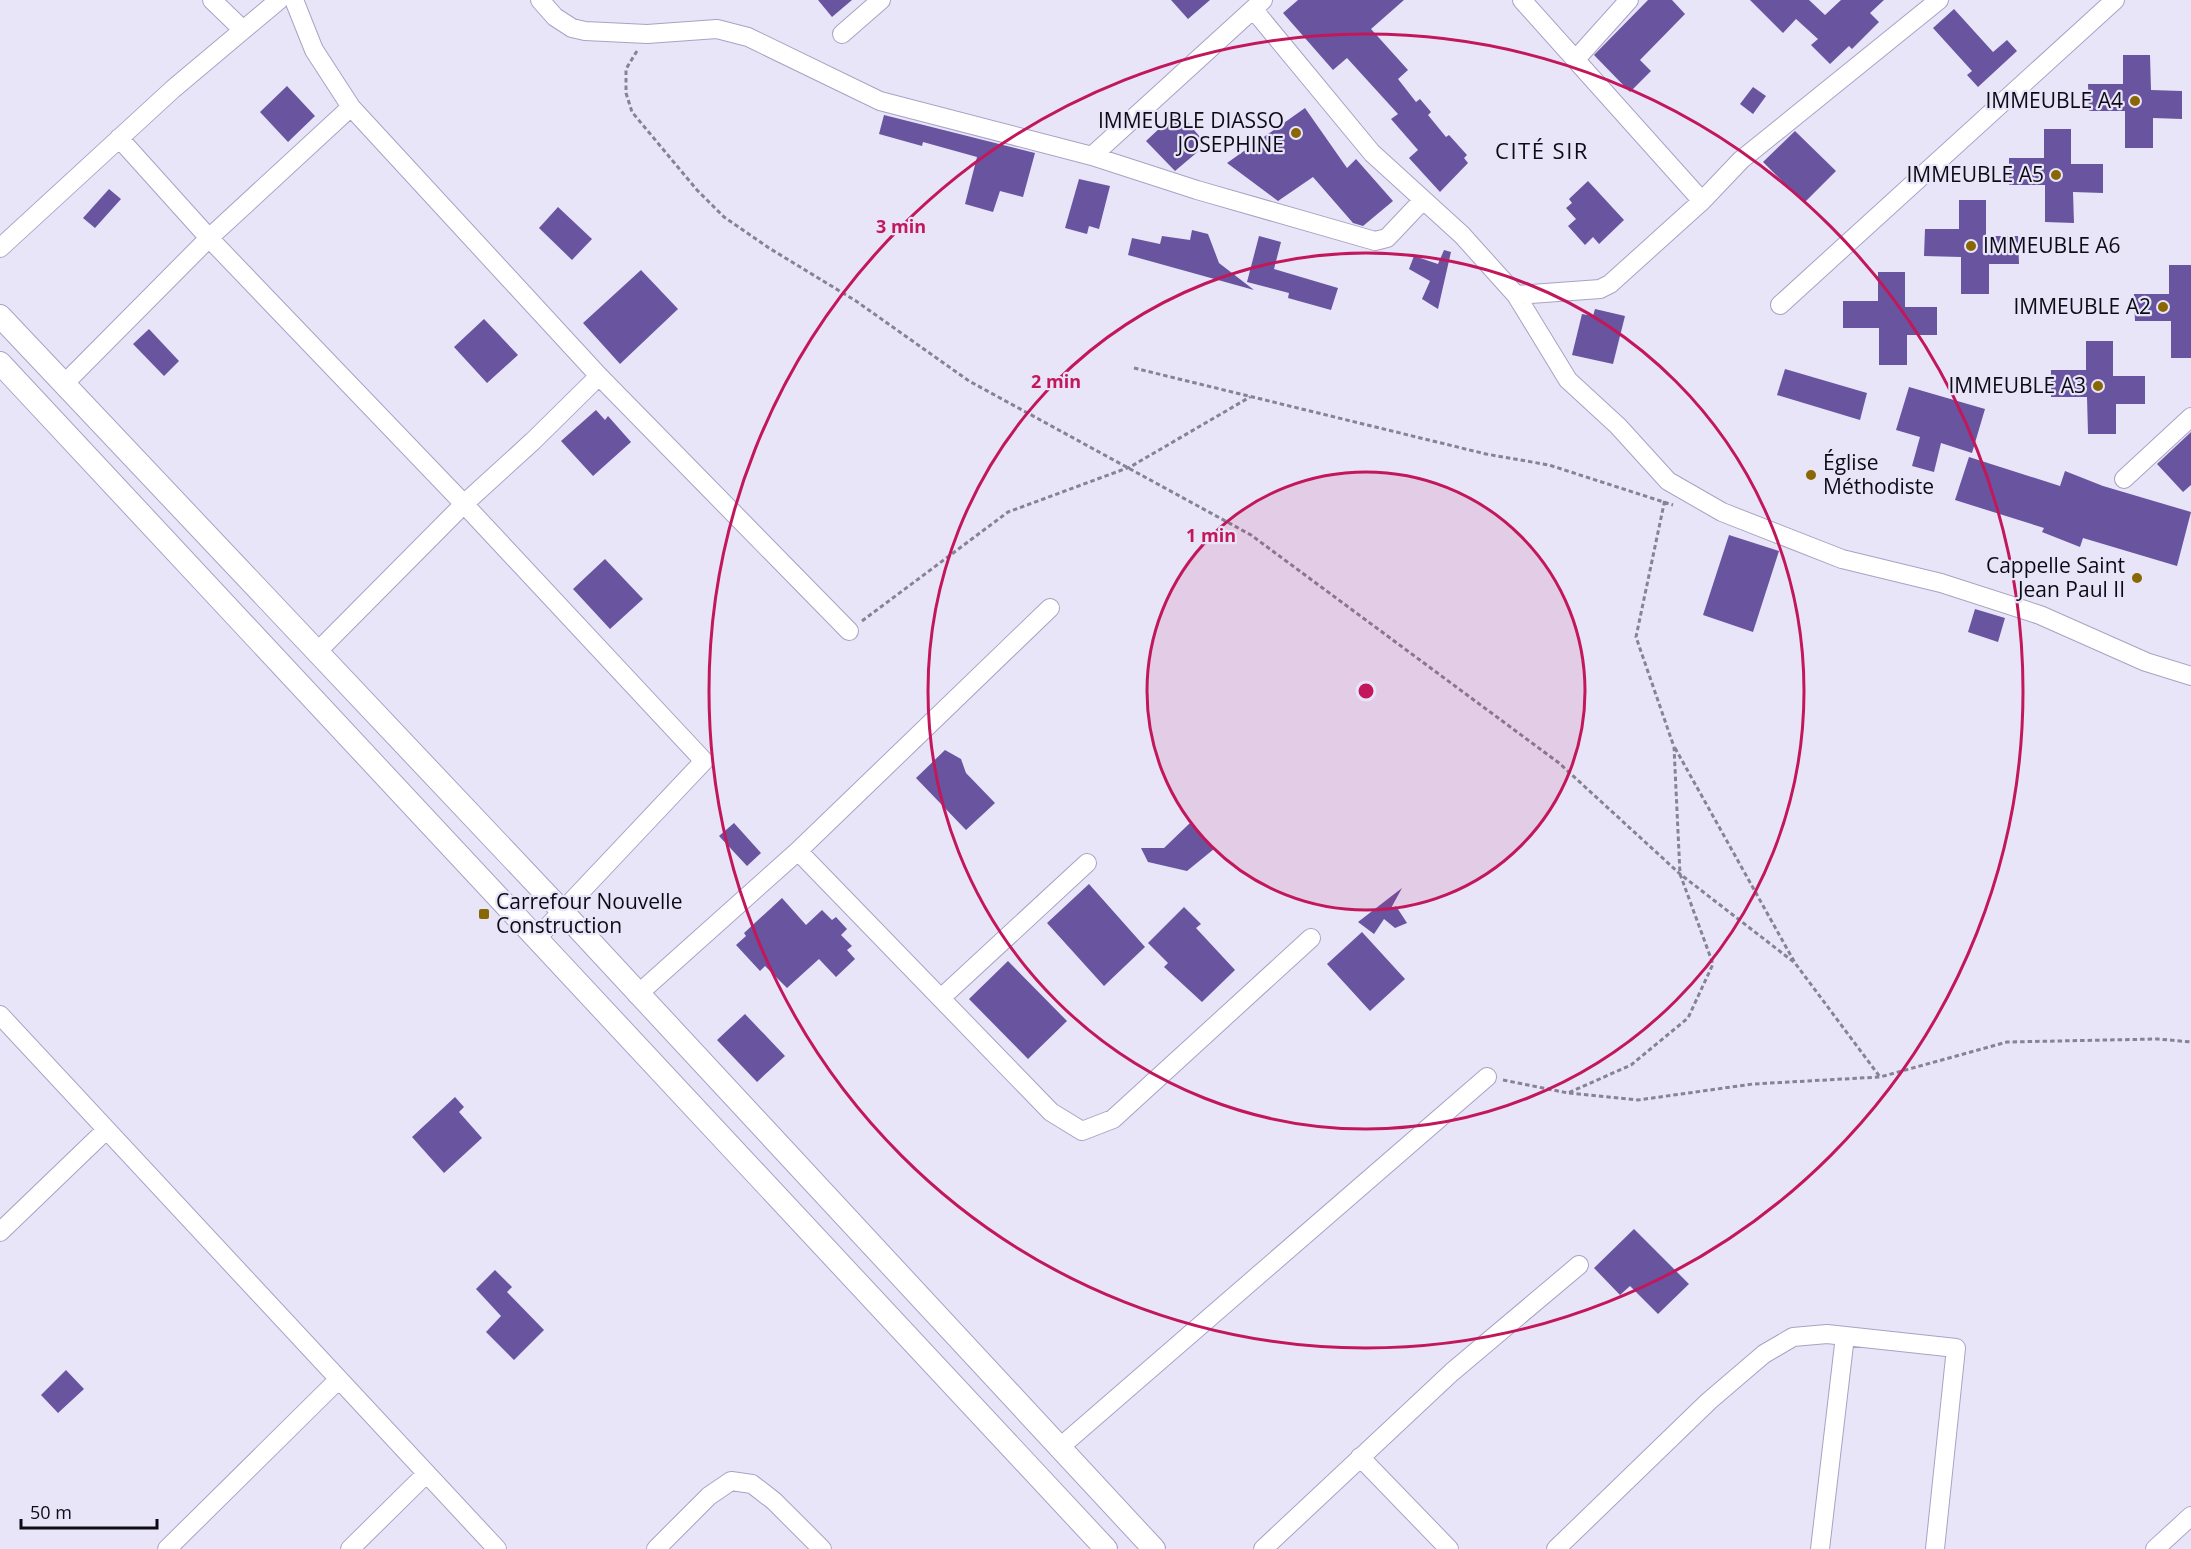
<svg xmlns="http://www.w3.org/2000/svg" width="2191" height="1549" font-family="'Open Sans',sans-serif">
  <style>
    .building { fill: #6954a0 }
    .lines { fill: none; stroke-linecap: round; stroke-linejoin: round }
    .minor-casing { stroke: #a9a2c3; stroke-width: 20 }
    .major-casing { stroke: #a9a2c3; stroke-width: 24 }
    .path { stroke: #868394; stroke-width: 3; stroke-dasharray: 4.5 3; stroke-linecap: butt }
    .minor { stroke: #fff; stroke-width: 18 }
    .major { stroke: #fff; stroke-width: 22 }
    .ring { fill: none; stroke: #c2185b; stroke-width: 3 }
    .poi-dot { fill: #8a6705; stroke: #e8e5f9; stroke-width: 2 }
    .labels { text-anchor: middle; stroke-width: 4.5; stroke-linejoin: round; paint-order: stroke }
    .poi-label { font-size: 21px; fill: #0e0b17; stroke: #e8e5f9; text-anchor: end }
    .neighbourhood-label { font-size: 22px; letter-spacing: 1.5px; fill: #0e0b17; stroke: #e8e5f9 }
    .centre { fill: #c2185b; stroke: #e8e5f9; stroke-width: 3 }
    .ring-label { font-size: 18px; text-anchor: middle; font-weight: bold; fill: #c2185b; stroke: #e8e5f9; stroke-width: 4.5; stroke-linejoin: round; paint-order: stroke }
  </style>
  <rect width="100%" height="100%" fill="#e8e5f9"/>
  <!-- building -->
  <path class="building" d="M818 0H852L832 17Z
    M1171 0H1210L1188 19Z
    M1298 0H1404L1371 29 1408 70 1398 79 1416 102 1420 99 1431 112 1428 115 1446 137 1449 135 1467 155 1464 158 1468 163 1440 192 1409 158 1418 150 1391 119 1398 114 1347 58 1333 70 1283 13Z
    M1648 0H1672L1685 14 1640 60 1651 71 1630 92 1594 55Z
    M1750 0H1809L1825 15 1841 0H1884L1870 13 1879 22 1852 49 1849 46 1830 64 1811 45 1818 39 1796 19 1783 33Z
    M1954 9 1993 52 2007 40 2017 51 1978 87 1967 75 1972 71 1933 28Z
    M2123 55H2150L2151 90 2182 91V119L2153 118V148H2125V111H2089L2088 84H2123Z
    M287 86 315 116 288 142 260 112Z
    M1753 87 1766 96 1753 114 1740 104Z
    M1305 108 1347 168 1356 159 1393 201 1363 226 1353 223 1313 177 1278 201 1227 163Z
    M1178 111 1200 137 1197 139 1201 149 1175 171 1146 141Z
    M884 115 1035 153 1023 197 1000 191 993 212 965 204 977 157 923 142 922 146 879 134Z
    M2044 129H2071V164H2103V193L2073 192 2074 223 2045 222V185H2009V158H2044Z
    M1795 131 1836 171 1804 203 1763 162Z
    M1079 179 1110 186 1099 229 1089 226 1087 234 1065 228Z
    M1588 181 1624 220 1599 244 1593 237 1585 245 1568 226 1576 219 1566 208 1572 203 1569 199Z
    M109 189 121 199 95 228 83 218Z
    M1959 200H1986V236H2018L2019 264H1989V294H1961V257L1924 256 1925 229H1959Z
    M558 207 592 239 572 260 539 228Z
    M1192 230 1208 234 1219 263 1254 290 1128 255 1132 238 1160 244 1162 236 1190 240Z
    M1259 236 1281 242 1274 269 1338 288 1331 310 1288 298 1289 293 1247 282Z
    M1444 250 1451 252 1438 309 1422 299 1430 281 1409 269 1414 256 1438 264Z
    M2169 265H2191V358H2171V321H2135L2134 294H2169Z
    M641 270 678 309 620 364 583 323Z
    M1878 272H1905V307H1937V335H1907V365H1879V328H1843V301H1878Z
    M1595 309 1625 316 1613 364 1572 355 1582 314 1593 316Z
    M484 319 518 355 487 383 454 347Z
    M149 329 179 361 164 376 133 344Z
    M2086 341H2113V376H2145V404H2116V434H2088L2087 397H2051V370H2086Z
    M1785 369 1867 393 1860 420 1777 395Z
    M1909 387 1985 409 1972 453 1941 443 1934 472 1912 466 1920 437 1896 430Z
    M596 410 605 420 608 416 631 442 593 476 561 441Z
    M2191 432V485L2183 492 2157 464Z
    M1969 457 2060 486 2065 471 2103 486 2191 512 2177 566 2083 538 2080 547 2042 532 2044 528 1955 500Z
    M1729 535 1779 551 1753 632 1703 615Z
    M605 559 643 599 610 629 573 589Z
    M1975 609 2005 618 1998 642 1968 632Z
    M945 750 961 759 966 773 995 803 966 830 916 778Z
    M734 823 761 853 747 866 719 836Z
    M1190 823 1214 849 1187 871 1148 862 1141 848H1164Z
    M1089 884 1145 947 1104 986 1047 923Z
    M1402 888 1390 910 1396 906 1407 923 1395 928 1384 919 1374 934 1358 922Z
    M782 898 806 925 822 910 832 920 836 917 847 929 841 935 852 946 847 950 855 959 836 977 819 959 787 988 765 966 760 971 736 945 746 936 744 933Z
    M1184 907 1201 924 1196 928 1235 970 1202 1002 1164 967 1168 963 1148 943Z
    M1362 932 1405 979 1370 1011 1327 964Z
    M1008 961 1067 1021 1028 1059 969 999Z
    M745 1014 785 1056 757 1082 717 1040Z
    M455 1097 464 1107 459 1112 482 1138 444 1173 412 1137Z
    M1634 1229 1689 1284 1658 1314 1630 1286 1620 1295 1594 1268Z
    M495 1270 512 1287 507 1292 544 1330 514 1360 486 1332 501 1316 476 1289Z
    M66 1370 84 1389 58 1413 41 1395Z"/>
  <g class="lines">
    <defs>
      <path id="minor" d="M212 0 243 30
        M294 0 314 50 351 107 599 376 849 631
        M540 0 555 17 572 28 585 31 647 34 717 29 748 37 880 101 1092 156 1197 190 1375 241 1387 238 1423 200
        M1522 0 1702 201
        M1253 9 1372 153 1462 235 1516 295 1568 380 1618 426 1668 481 1722 512 1842 559 1941 583 2040 615 2146 662 2191 676
        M842 34 881 0
        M1576 59 1629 0
        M119 138 209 238 464 504 704 761 537 938
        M1092 156 1263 0
        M0 248 173 89 279 0
        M1516 295 1600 289 1610 284 1702 201 1741 160 1939 0
        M1780 305 2115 0
        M64 384 209 238 351 107
        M2124 479 2191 417
        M317 652 464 504 533 441 599 376
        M798 851 1051 1112 1082 1131 1113 1119 1311 938
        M637 995 798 851 1050 608
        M941 998 1087 863
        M0 1015 497 1549
        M0 1232 105 1131
        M1059 1448 1487 1077
        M1360 1457 1449 1549
        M167 1549 338 1380
        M350 1549 426 1474
        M656 1549 709 1496 731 1481 752 1484 774 1501 822 1549
        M1263 1549 1452 1372 1579 1265
        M1556 1549 1709 1401 1764 1354 1793 1337 1827 1334 1956 1348 1935 1549
        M1820 1549 1845 1336
        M2155 1549 2191 1516"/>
      <path id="major" d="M0 316 563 912 1154 1549
        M0 363 1106 1549"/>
    </defs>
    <!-- minor casing -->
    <use href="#minor" class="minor-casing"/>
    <!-- major casing -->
    <use href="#major" class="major-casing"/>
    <!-- path -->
    <path class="path" d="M637 51 626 69V93L632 112 697 190 724 217 769 248 856 301 969 381 1251 535 1559 763 1680 874 1795 963
      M1134 368 1486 454 1549 465 1673 505
      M862 621 1008 512 1130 467 1250 397
      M1675 748 1795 963 1880 1077
      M1503 1080 1568 1093 1631 1065 1688 1018 1713 964 1680 874 1674 747 1636 637 1665 499
      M1569 1093 1638 1100 1753 1084 1880 1077 2007 1042 2158 1039 2191 1042"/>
    <!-- minor -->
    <use href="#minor" class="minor"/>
    <!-- major -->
    <use href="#major" class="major"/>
  </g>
  <!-- distance rings -->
  <circle cx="1366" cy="691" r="219" fill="#c2185b" fill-opacity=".12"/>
  <g class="ring">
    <circle cx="1366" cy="691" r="219"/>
    <circle cx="1366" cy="691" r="438"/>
    <circle cx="1366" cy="691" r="657"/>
  </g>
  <!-- markers -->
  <g class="poi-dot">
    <circle cx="2135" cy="101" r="6"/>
    <circle cx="1296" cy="133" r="6"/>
    <circle cx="2056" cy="175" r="6"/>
    <circle cx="1971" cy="246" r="6"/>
    <circle cx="2163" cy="307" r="6"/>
    <circle cx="2098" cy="386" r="6"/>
    <circle cx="1811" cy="475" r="6"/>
    <circle cx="2137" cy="578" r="6"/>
    <rect x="478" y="908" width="12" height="12" rx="3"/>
  </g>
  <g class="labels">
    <!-- poi labels -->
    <g class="poi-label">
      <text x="2123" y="108">IMMEUBLE A4</text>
      <text x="1284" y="128">IMMEUBLE DIASSO<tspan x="1284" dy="24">JOSEPHINE</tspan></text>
      <text x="2044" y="182">IMMEUBLE A5</text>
      <text x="1983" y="253" text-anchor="start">IMMEUBLE A6</text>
      <text x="2151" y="314">IMMEUBLE A2</text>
      <text x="2086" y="393">IMMEUBLE A3</text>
      <text x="1823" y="470" text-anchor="start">Église<tspan x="1823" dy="24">Méthodiste</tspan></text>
      <text x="2125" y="573">Cappelle Saint<tspan x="2125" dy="24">Jean Paul II</tspan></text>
      <text x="496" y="909" text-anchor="start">Carrefour Nouvelle<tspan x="496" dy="24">Construction</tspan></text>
    </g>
    <!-- neighbourhood labels -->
    <g class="neighbourhood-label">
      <text x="1542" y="159">CITÉ SIR</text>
    </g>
  </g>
  <circle cx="1366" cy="691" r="9" class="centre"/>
  <g class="ring-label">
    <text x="901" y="233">3 min</text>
    <text x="1056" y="388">2 min</text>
    <text x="1211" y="542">1 min</text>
  </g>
  <!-- scale -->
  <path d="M21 1519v9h136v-9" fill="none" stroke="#0e0b17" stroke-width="3"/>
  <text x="30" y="1519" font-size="18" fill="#0e0b17" stroke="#e8e5f9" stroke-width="4.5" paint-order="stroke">50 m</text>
</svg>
